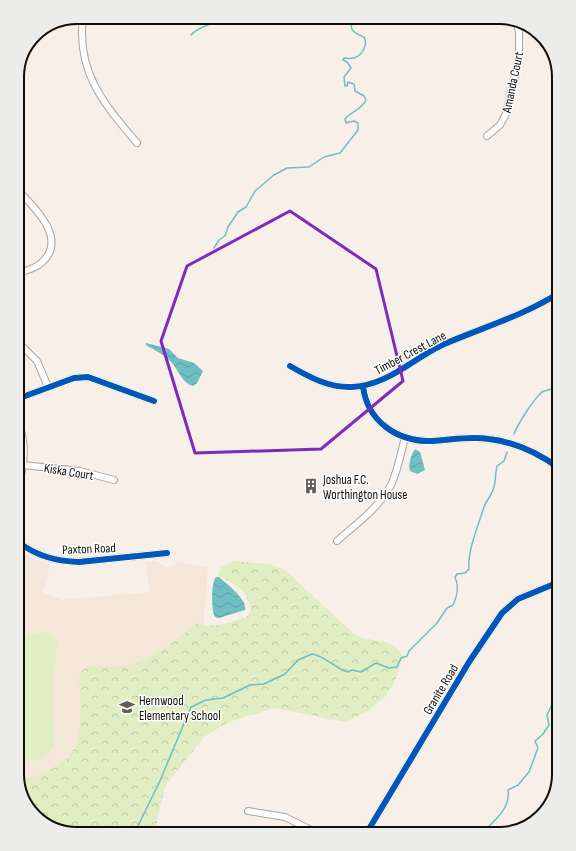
<svg xmlns="http://www.w3.org/2000/svg" width="576" height="851" font-family="'Sofia Sans Condensed',sans-serif">
  <style>
    .built { fill: #f4e6d8 }
    .forest { fill: url(#forest-crowns) }
    .garden { fill: #e1edc3 }
    .water { fill: url(#water-waves) }
    .lines { fill: none; stroke-linecap: round; stroke-linejoin: round }
    .stream { stroke: #6fbec3; stroke-width: 1.5 }
    .minor-casing { stroke: #aaa49e; stroke-width: 8 }
    .minor { stroke: #fefdfc; stroke-width: 6 }
    .cycleway-casing { stroke: #fff; stroke-width: 8 }
    .cycleway { stroke: #0057b8; stroke-width: 6 }
    .marked { fill: none; stroke: #7b2cbf; stroke-width: 3; stroke-linejoin: round }
    .labels { text-anchor: middle; stroke-width: 3; stroke-linejoin: round; paint-order: stroke }
    .street-label { font-size: 13px; fill: #120e09; stroke: #fff }
    .poi-label { font-size: 13px; fill: #120e09; stroke: #fff; text-anchor: start }
    .rim { fill: none; stroke: #120e09; stroke-width: 2 }
  </style>
  <defs>
    <pattern id="forest-crowns" width="20" height="18" patternUnits="userSpaceOnUse"><rect width="20" height="18" fill="#e1edc3"/><path d="M2 6a3 3 0 1 1 6 0M12 15a3 3 0 1 1 6 0" fill="none" stroke="#c0caa6"/></pattern>
    <pattern id="water-waves" width="16" height="10" patternUnits="userSpaceOnUse"><rect width="16" height="10" fill="#6fbec3"/><path d="M0 5q4-4 8 0t8 0" fill="none" stroke="#5fa2a6"/></pattern>
  </defs>
  <rect width="100%" height="100%" fill="#f8f0e8"/>
  <!-- built -->
  <path class="built" d="M17 549 36 560 50 565 43 592 62 600 149 592 146 562 155 561 167 567 175 565 177 562 208 567 203 629 25 804 17 774Z"/>
  <!-- forest -->
  <path class="forest" d="M233 561 270 564 285 570 353 633C358 636 363 639 368 639 382 642 395 641 403 656L394 684 386 696 368 711 346 722 274 708 229 722 205 736 166 785 160 806 155 834H75L67 827 58 825 54 828 47 826 25 804 19 782C36 777 55 770 68 758 83 744 81 708 80 690 79 683 77 675 83 670 91 662 108 668 119 667 150 662 174 642 198 623 214 629 232 622 248 616L251 609C246 589 235 585 218 575L220 568Z"/>
  <!-- garden -->
  <path class="garden" d="M45 632 57 641 53 688 55 742 49 754 38 760 18 762 17 638Z"/>
  <!-- water -->
  <path class="water" d="M146 343 169 349 178 358 194 363 203 371 197 383 193 386C182 383 179 371 172 363 165 354 155 351 146 345Z
    M415 449 420 452 425 470 417 474 410 471C408 464 411 455 415 449Z
    M216 577H219C227 584 248 600 245 610L219 618 215 617C211 611 211 582 216 577Z"/>
  <g class="lines">
    <!-- stream -->
    <path class="stream" d="M191 35C200 25 215 25 221 17
      M214 248 219 240 225 236 228 227 238 212 246 207 255 191 274 175 287 168 309 167 324 157 340 153 358 130V123L354 121 346 123 345 119C351 111 362 110 366 100L364 96 355 91 354 84 348 82 347 86H345L344 77 351 68 348 63 343 60 344 58C347 58 351 59 354 58 363 55 368 44 364 37 351 31 350 31 352 17
      M514 434C519 422 533 400 542 392 547 389 555 390 559 385
      M134 834 159 783 191 707 206 700 223 698 250 685 264 684 285 674 298 660 312 654C326 656 337 670 348 672L352 670 361 672 376 663 389 668 397 667 401 658 407 656 409 651 437 623 447 608 453 605C457 597 459 586 455 577L457 574 465 573 469 569C467 552 479 523 484 507 486 501 491 496 493 490 496 484 495 474 497 466L504 461 507 452
      M482 834C492 821 511 810 508 790L518 785 529 772 538 748 535 741 543 734 549 725 547 715 555 698 559 696"/>
    <defs>
      <path id="minor" d="M83 17C76 72 104 104 137 143
        M487 136 500 125 506 114 519 56V32L516 21
        M17 274C24 271 34 269 40 264 70 240 34 207 17 189
        M17 341 37 361 48 387
        M290 366C309 377 329 388 352 387 388 385 411 360 442 345 481 328 523 316 559 293
        M363 386C367 421 397 442 432 441 451 440 470 436 489 439 516 442 538 453 559 468
        M17 399 74 378 88 377 154 401
        M23 465 80 471 114 480
        M17 488C25 468 27 440 17 420
        M17 541C36 556 55 561 79 562L167 553
        M337 541C356 524 379 508 391 485 398 470 401 453 405 437
        M248 811 285 817 319 834
        M366 834 469 662 502 613 518 599 559 582"/>
    </defs>
    <!-- minor casing -->
    <use href="#minor" class="minor-casing"/>
    <!-- minor -->
    <use href="#minor" class="minor"/>
    <defs>
      <path id="cycleway" d="M290 366C309 377 329 388 352 387 388 385 411 360 442 345 481 328 523 316 559 293
        M363 386C367 421 397 442 432 441 451 440 470 436 489 439 516 442 538 453 559 468
        M17 399 74 378 88 377 154 401
        M17 541C36 556 55 561 79 562L167 553
        M366 834 469 662 502 613 518 599 559 582"/>
    </defs>
    <!-- cycleway casing -->
    <use href="#cycleway" class="cycleway-casing"/>
    <!-- cycleway -->
    <use href="#cycleway" class="cycleway"/>
  </g>
  <!-- marked area -->
  <path class="marked" d="M290 211 376 269 403 381 321 449 195 453 161 341 187 266Z"/>
  <!-- icons -->
  <defs>
    <symbol id="building-bare" viewBox="-9 -9 18 18"><path d="M-4-6H4V6H1V3H-1V6H-4ZM-2.5-4.3h1.7v1.8h-1.7ZM.8-4.3h1.7v1.8H.8ZM-2.5-1h1.7V.8h-1.7ZM.8-1h1.7V.8H.8Z" fill="#625d57" stroke="#fff" stroke-width="2.5" paint-order="stroke"/></symbol>
    <symbol id="school-bare" viewBox="-9 -9 18 18"><path d="M0-5L7-2L0 1L-7-2ZM-4 1L0 2.5L4 1V4Q0 6-4 4Z" fill="#625d57" stroke="#fff" stroke-width="2.5" paint-order="stroke"/></symbol>
  </defs>
  <g fill-rule="evenodd">
    <use href="#building-bare" x="300" y="475" width="22" height="22"/>
    <use href="#school-bare" x="116" y="696" width="22" height="22"/>
  </g>
  <g class="labels">
    <!-- street labels -->
    <g class="street-label">
      <text transform="translate(512 82) rotate(-78)" y="5">Amanda Court</text>
      <text transform="translate(410 352) rotate(-28)" y="5">Timber Crest Lane</text>
      <text transform="translate(69 471) rotate(9)" y="5">Kiska Court</text>
      <text transform="translate(89 548) rotate(-2)" y="5">Paxton Road</text>
      <text transform="translate(440 689) rotate(-59)" y="5">Granite Road</text>
    </g>
    <!-- poi labels -->
    <g class="poi-label">
      <text x="323" y="484">Joshua F.C.<tspan x="323" dy="15">Worthington House</tspan></text>
      <text x="139" y="705">Hernwood<tspan x="139" dy="15">Elementary School</tspan></text>
    </g>
  </g>
  <!-- crop -->
  <path d="M0 0H576V851H0ZM77 24H499A53 53 0 0 1 552 77V774A53 53 0 0 1 499 827H77A53 53 0 0 1 24 774V77A53 53 0 0 1 77 24Z" fill="#ececeb" fill-rule="evenodd"/>
  <path class="rim" d="M77 24H499A53 53 0 0 1 552 77V774A53 53 0 0 1 499 827H77A53 53 0 0 1 24 774V77A53 53 0 0 1 77 24Z"/>
</svg>
